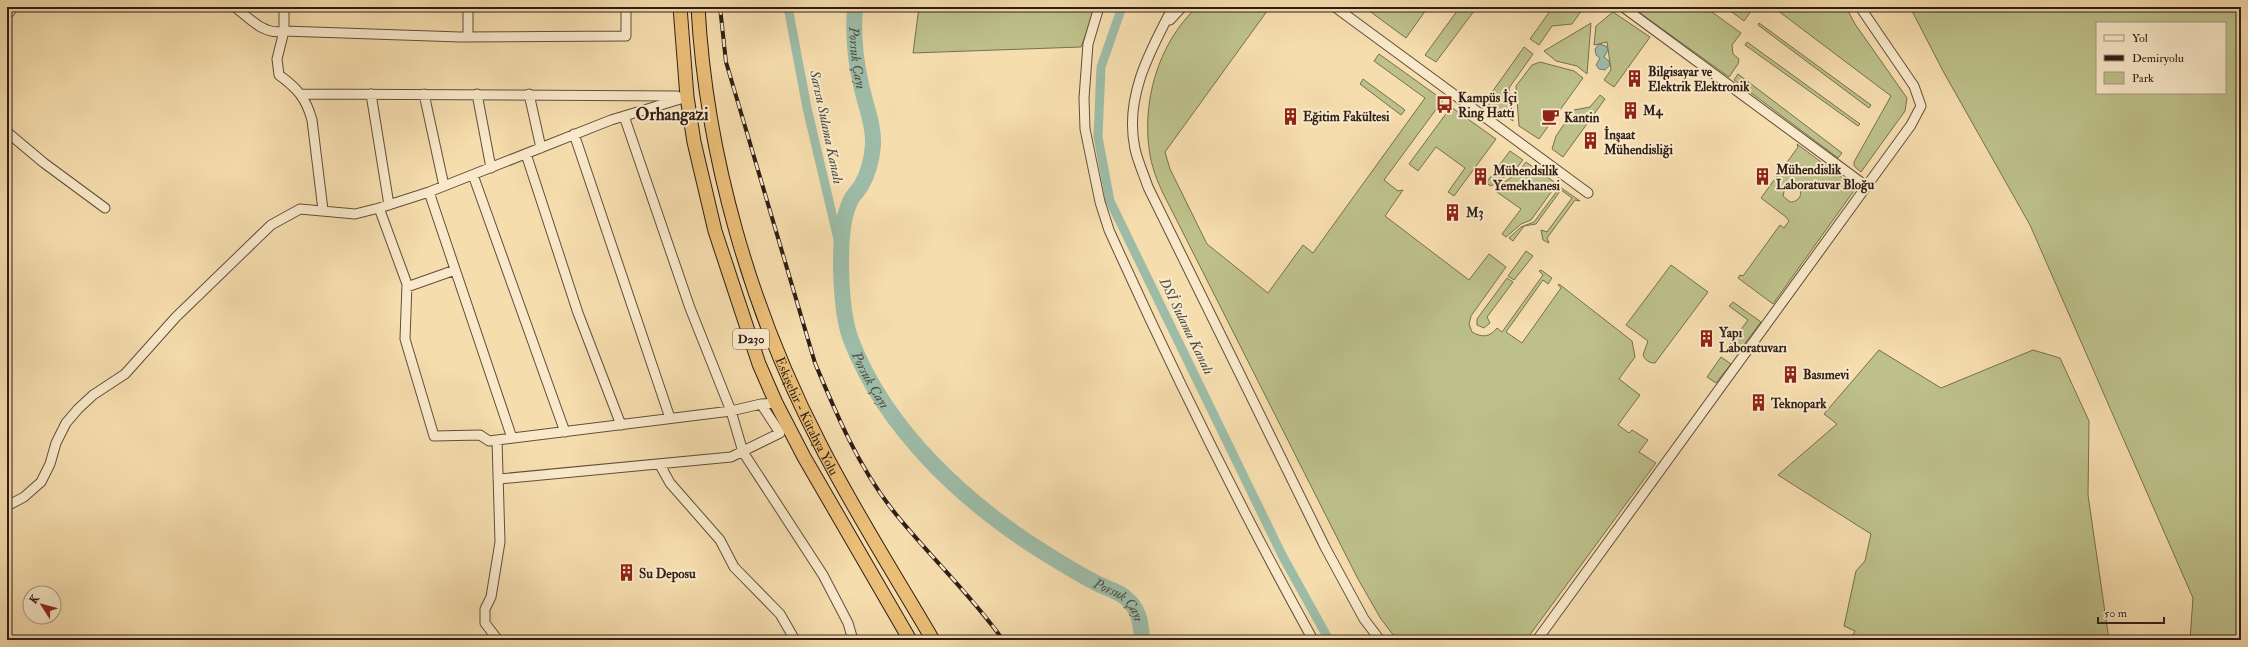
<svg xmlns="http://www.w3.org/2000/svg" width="2248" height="647" font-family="'IM FELL Double Pica',serif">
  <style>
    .green { fill: #bdc08a; stroke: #766f50; fill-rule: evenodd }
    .water { fill: #9dbca8; stroke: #717d6e }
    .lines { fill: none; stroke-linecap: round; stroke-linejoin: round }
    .canal { stroke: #9dbca8; stroke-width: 9 }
    .river { stroke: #9dbca8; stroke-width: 16 }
    .minor-casing { stroke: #604e3c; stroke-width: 11 }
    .highway-casing { stroke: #2e1e16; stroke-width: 15 }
    .minor { stroke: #f9e9ca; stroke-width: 9 }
    .highway { stroke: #ebbe77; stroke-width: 13 }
    .rail-casing { stroke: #2e1e16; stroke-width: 4 }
    .rail { stroke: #f9e9ca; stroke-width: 2.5; stroke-dasharray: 8; stroke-linecap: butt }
    .labels { text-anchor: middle; stroke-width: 4; stroke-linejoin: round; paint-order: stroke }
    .shield { fill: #f9e9ca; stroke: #6b5b4c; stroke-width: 1 }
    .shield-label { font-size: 12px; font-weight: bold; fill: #2e1e16 }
    .poi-label { font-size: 13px; font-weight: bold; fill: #2e1e16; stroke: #f9e9ca; text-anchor: start }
    .street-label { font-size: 13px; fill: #2e1e16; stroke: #f9e9ca }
    .water-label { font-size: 14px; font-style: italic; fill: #4f4d42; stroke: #f9e9ca }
    .district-label { font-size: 17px; font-weight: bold; fill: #2e1e16; stroke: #f9e9ca }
  </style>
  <rect width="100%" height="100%" fill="#f6ddae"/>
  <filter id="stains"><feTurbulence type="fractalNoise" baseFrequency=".005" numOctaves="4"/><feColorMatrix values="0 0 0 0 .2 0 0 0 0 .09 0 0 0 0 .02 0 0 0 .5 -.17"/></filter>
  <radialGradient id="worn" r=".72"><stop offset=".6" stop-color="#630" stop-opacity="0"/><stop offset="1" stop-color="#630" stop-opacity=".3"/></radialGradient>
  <!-- green -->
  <path class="green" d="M919 7H1096L1081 47 913 53Z
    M1197 7H1270L1165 152 1170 169 1207 244 1268 293 1303 245 1313 253 1425 98 1374 61 1379 54 1443 100 1384 180 1398 191 1403 190 1385 216 1469 280 1489 254 1506 267 1471 316 1469 324 1472 332C1482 338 1490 337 1497 328L1502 332 1543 275 1539 271 1541 270 1552 278 1548 284 1543 280 1506 332 1522 343 1561 288 1558 285 1559 284 1632 341 1635 357 1619 379 1640 395 1618 425 1629 433 1632 430 1648 440 1639 452 1656 463 1526 640H1397L1381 619 1358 579 1168 203C1160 188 1153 172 1150 155 1141 103 1158 43 1197 7Z
    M1364 7H1428L1406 38Z
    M1460 7H1477L1436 62 1425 55Z
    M1553 7H1584L1572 24 1552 26 1539 45 1530 39Z
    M1632 7H1705L1741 33 1732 45 1733 54 1739 59 1738 64 1729 77 1640 13 1639 7 1635 9Z
    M1725 7H1754L1744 21Z
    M1773 7H1846L1855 24 1907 98 1905 111 1861 172 1854 166V162L1891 96Z
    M1910 7H2241V640H2190L2193 598 2030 225 1943 71ZM2097 23H2225V93H2097Z
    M1613 12 1650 37 1614 87 1604 80 1611 70 1607 42 1594 45 1596 26Z
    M1591 23 1587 74 1577 66 1556 61 1544 51Z
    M1759 23 1871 105 1869 108 1758 25Z
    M1747 42 1860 124 1858 126 1745 45Z
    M1524 47 1533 54 1509 88 1513 121 1485 102Z
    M1540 62 1574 71 1583 78 1539 139 1519 126 1516 86 1532 65Z
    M1738 74 1842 153 1838 158 1734 80Z
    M1363 79 1405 110 1401 115 1360 84Z
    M1600 95 1605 99 1563 157 1552 149 1556 136 1574 110 1590 107Z
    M1451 107 1496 139 1454 196 1448 192 1465 168 1436 147 1418 171 1409 164Z
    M1797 144 1852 185 1853 192 1773 304 1738 278 1740 275 1743 276 1780 225 1784 228 1789 221 1786 217 1761 198 1798 147ZM1790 184 1798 186C1804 194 1799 202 1790 202L1783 196 1785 187Z
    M1510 151 1523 160 1515 170 1491 186 1486 183Z
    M1526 162 1557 184 1531 220 1521 224 1506 237 1502 234 1521 209 1494 190 1518 172Z
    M1560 187 1580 201 1575 200 1547 238 1549 243 1543 240 1541 230 1547 232 1572 198 1561 190 1536 224 1524 226 1513 241 1509 238 1521 227 1534 222Z
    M1526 251 1533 256 1514 280 1508 276Z
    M1671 265 1708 292 1655 363C1649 363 1645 360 1643 355L1648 341 1626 325Z
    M1507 278 1513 282 1487 317 1490 323 1484 328 1477 325V319Z
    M1733 302 1761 322 1737 354 1728 347 1748 320 1729 306Z
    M1879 350 1941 388 2033 350 2060 358 2089 421 2088 495 2109 640H1850L1855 631 1844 626 1856 571 1865 561 1871 534 1778 475 1837 424 1824 414Z
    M1721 357 1731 364 1716 383 1707 377Z"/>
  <!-- water -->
  <path class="water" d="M1599 44 1606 46 1608 50 1604 57 1609 61 1610 65 1605 70 1599 69 1596 65 1600 58 1596 55 1595 49Z"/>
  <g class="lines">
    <!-- canal -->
    <path class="canal" d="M788 7 807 108 841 252
      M1122 7 1101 67 1098 137 1110 201 1282 555 1329 640"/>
    <!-- river -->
    <path class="river" id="s1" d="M855 7C853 33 855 59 861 84 865 105 874 124 873 145 872 159 868 174 861 186 858 191 852 196 850 202 836 230 840 311 851 340 886 431 967 505 1048 555 1064 565 1081 575 1098 584 1109 589 1121 592 1129 601 1140 612 1141 625 1142 640"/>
    <defs>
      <path id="minor" d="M235 7C249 18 265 36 284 31L460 37 626 36V7
        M284 7V31L277 59 279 75C297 88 306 98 312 120L323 210
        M1099 7 1088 44 1084 98 1085 129 1100 202 1109 230C1172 370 1239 506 1313 640
        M1173 7C1150 51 1124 97 1135 149 1138 162 1144 175 1148 187L1325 547 1364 619 1380 640
        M1335 7 1588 193
        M1623 7 1866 186
        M7 15 14 7
        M1170 20 1182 7
        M468 36V7
        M300 94 677 96
        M371 94 389 205
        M424 94 444 186
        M477 94 491 168
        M529 94 541 148
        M624 116 690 308 731 411 743 452 823 575 848 623 853 640
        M7 132 44 163 105 208
        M574 134 670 418
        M526 154 578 313 621 425
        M473 175 565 432
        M429 192 512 438
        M379 208 407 284 405 339 434 436 480 435 489 441 497 440 731 411 761 404 776 403
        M407 287 455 270
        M497 440 500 542 491 597 485 609V623L498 640
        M660 465 670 483 720 540 734 567 780 614 795 640
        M499 479 731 457 780 433 761 404
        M7 506 24 497 41 482 50 464 56 443 66 423 78 409 93 395 125 374 176 317 271 225 300 209 355 214 379 208 429 192 611 120 687 97
        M1537 640 1911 125 1921 106 1914 86 1860 7"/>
      <g id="highway">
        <path d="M680 7 687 97 694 142 715 231 759 364 776 403 804 457 910 640"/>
        <path id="s2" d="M698 7C706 156 751 311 820 444 854 511 895 575 933 640"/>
      </g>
    </defs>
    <!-- minor casing -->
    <use href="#minor" class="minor-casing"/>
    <!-- highway casing -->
    <use href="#highway" class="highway-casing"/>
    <!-- minor -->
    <use href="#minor" class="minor"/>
    <!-- highway -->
    <use href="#highway" class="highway"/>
    <defs>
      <path id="rail" d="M720 7 726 62 815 363C836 413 857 464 891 508 926 553 970 593 1003 640"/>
    </defs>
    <!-- rail casing -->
    <use href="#rail" class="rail-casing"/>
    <!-- rail -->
    <use href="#rail" class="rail"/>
  </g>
  <!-- icons -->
  <defs>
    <symbol id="building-bare" viewBox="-9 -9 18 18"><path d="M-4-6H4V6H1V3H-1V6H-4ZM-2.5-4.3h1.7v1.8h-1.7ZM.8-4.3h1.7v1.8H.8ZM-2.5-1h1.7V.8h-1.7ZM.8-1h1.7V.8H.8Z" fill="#8f2418" stroke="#f9e9ca" stroke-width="2.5" paint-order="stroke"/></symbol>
    <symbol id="bus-bare" viewBox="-9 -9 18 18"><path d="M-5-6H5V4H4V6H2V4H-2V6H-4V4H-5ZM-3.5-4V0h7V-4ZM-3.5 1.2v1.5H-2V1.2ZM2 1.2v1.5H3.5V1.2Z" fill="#8f2418" stroke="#f9e9ca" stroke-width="2.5" paint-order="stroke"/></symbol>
    <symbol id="cafe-bare" viewBox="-9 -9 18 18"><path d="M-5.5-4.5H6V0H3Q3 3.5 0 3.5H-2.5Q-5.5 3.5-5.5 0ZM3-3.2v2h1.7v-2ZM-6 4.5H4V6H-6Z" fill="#8f2418" stroke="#f9e9ca" stroke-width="2.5" paint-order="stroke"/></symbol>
  </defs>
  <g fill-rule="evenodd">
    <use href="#building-bare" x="1622" y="66" width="25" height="25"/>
    <use href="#bus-bare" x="1432" y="92" width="25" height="25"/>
    <use href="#building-bare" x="1618" y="98" width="25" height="25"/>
    <use href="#building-bare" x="1278" y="104" width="25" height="25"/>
    <use href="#cafe-bare" x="1538" y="104" width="25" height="25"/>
    <use href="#building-bare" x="1578" y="128" width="25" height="25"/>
    <use href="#building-bare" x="1750" y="164" width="25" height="25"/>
    <use href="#building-bare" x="1468" y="164" width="25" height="25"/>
    <use href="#building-bare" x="1440" y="200" width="25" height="25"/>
    <use href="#building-bare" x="1694" y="326" width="25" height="25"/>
    <use href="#building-bare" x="1778" y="362" width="25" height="25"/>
    <use href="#building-bare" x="1746" y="390" width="25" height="25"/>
    <use href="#building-bare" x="614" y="560" width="25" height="25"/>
  </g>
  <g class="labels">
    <!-- shield labels -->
    <rect class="shield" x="733" y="329" width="36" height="20" rx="3"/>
    <g class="shield-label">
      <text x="751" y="343">D230</text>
    </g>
    <!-- poi labels -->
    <g class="poi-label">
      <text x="1648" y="76">Bilgisayar ve<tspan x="1648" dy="15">Elektrik Elektronik</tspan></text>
      <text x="1458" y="102">Kampüs İçi<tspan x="1458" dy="15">Ring Hattı</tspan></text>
      <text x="1643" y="115">M4</text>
      <text x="1303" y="121">Eğitim Fakültesi</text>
      <text x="1564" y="122">Kantin</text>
      <text x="1604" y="139">İnşaat<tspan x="1604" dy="15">Mühendisliği</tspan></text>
      <text x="1776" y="174">Mühendislik<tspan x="1776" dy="15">Laboratuvar Bloğu</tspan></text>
      <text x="1493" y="175">Mühendsilik<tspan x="1493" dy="15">Yemekhanesi</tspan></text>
      <text x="1466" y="217">M3</text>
      <text x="1719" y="337">Yapı<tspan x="1719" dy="15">Laboratuvarı</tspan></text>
      <text x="1803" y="379">Basımevi</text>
      <text x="1771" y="408">Teknopark</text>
      <text x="639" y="578">Su Deposu</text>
    </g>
    <!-- street labels -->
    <g class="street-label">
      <text dy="5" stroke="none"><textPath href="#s2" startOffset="426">Eskişehir - Kütahya Yolu</textPath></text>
    </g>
    <!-- water labels -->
    <g class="water-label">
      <text dy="5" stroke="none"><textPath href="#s1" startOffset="51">Porsuk Çayı</textPath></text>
      <text transform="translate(827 127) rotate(78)" y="5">Sarısu Sulama Kanalı</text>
      <text transform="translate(1187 326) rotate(64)" y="5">DSİ Sulama Kanalı</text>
      <text dy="5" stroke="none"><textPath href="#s1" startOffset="387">Porsuk Çayı</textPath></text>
      <text dy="5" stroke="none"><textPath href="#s1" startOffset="724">Porsuk Çayı</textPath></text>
    </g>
    <!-- district labels -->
    <g class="district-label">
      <text x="672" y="120">Orhangazi</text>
    </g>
  </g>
  <!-- margin -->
  <rect width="2248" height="647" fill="none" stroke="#f6ddae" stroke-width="24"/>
  <rect x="8" y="8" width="2232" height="631" fill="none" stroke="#2e1e16" stroke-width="2"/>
  <rect x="12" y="12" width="2224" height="623" fill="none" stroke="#2e1e16"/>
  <!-- legend -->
  <rect x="2096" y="22" width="130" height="72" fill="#f9e9ca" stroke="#a89882"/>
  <rect x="2104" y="35" width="20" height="6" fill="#f9e9ca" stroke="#a89882"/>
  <text x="2132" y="42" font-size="12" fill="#2e1e16">Yol</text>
  <rect x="2104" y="55" width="20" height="6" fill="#2e1e16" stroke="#a89882"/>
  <text x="2132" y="62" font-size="12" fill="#2e1e16">Demiryolu</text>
  <rect x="2104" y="72" width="20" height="12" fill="#bdc08a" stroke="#a89882"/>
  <text x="2132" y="82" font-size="12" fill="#2e1e16">Park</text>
  <!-- north arrow -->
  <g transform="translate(42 605) rotate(306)"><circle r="19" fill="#f9e9ca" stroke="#a89882"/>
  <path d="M0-3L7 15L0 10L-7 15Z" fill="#8f2418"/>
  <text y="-6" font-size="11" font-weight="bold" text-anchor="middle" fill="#2e1e16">K</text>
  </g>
  <!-- scale -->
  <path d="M2098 617v6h66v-6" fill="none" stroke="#2e1e16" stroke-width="2"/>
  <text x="2104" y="617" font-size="12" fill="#2e1e16" stroke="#f9e9ca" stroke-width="3" paint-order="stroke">50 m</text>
  <rect width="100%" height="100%" filter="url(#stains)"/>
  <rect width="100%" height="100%" fill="url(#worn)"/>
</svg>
